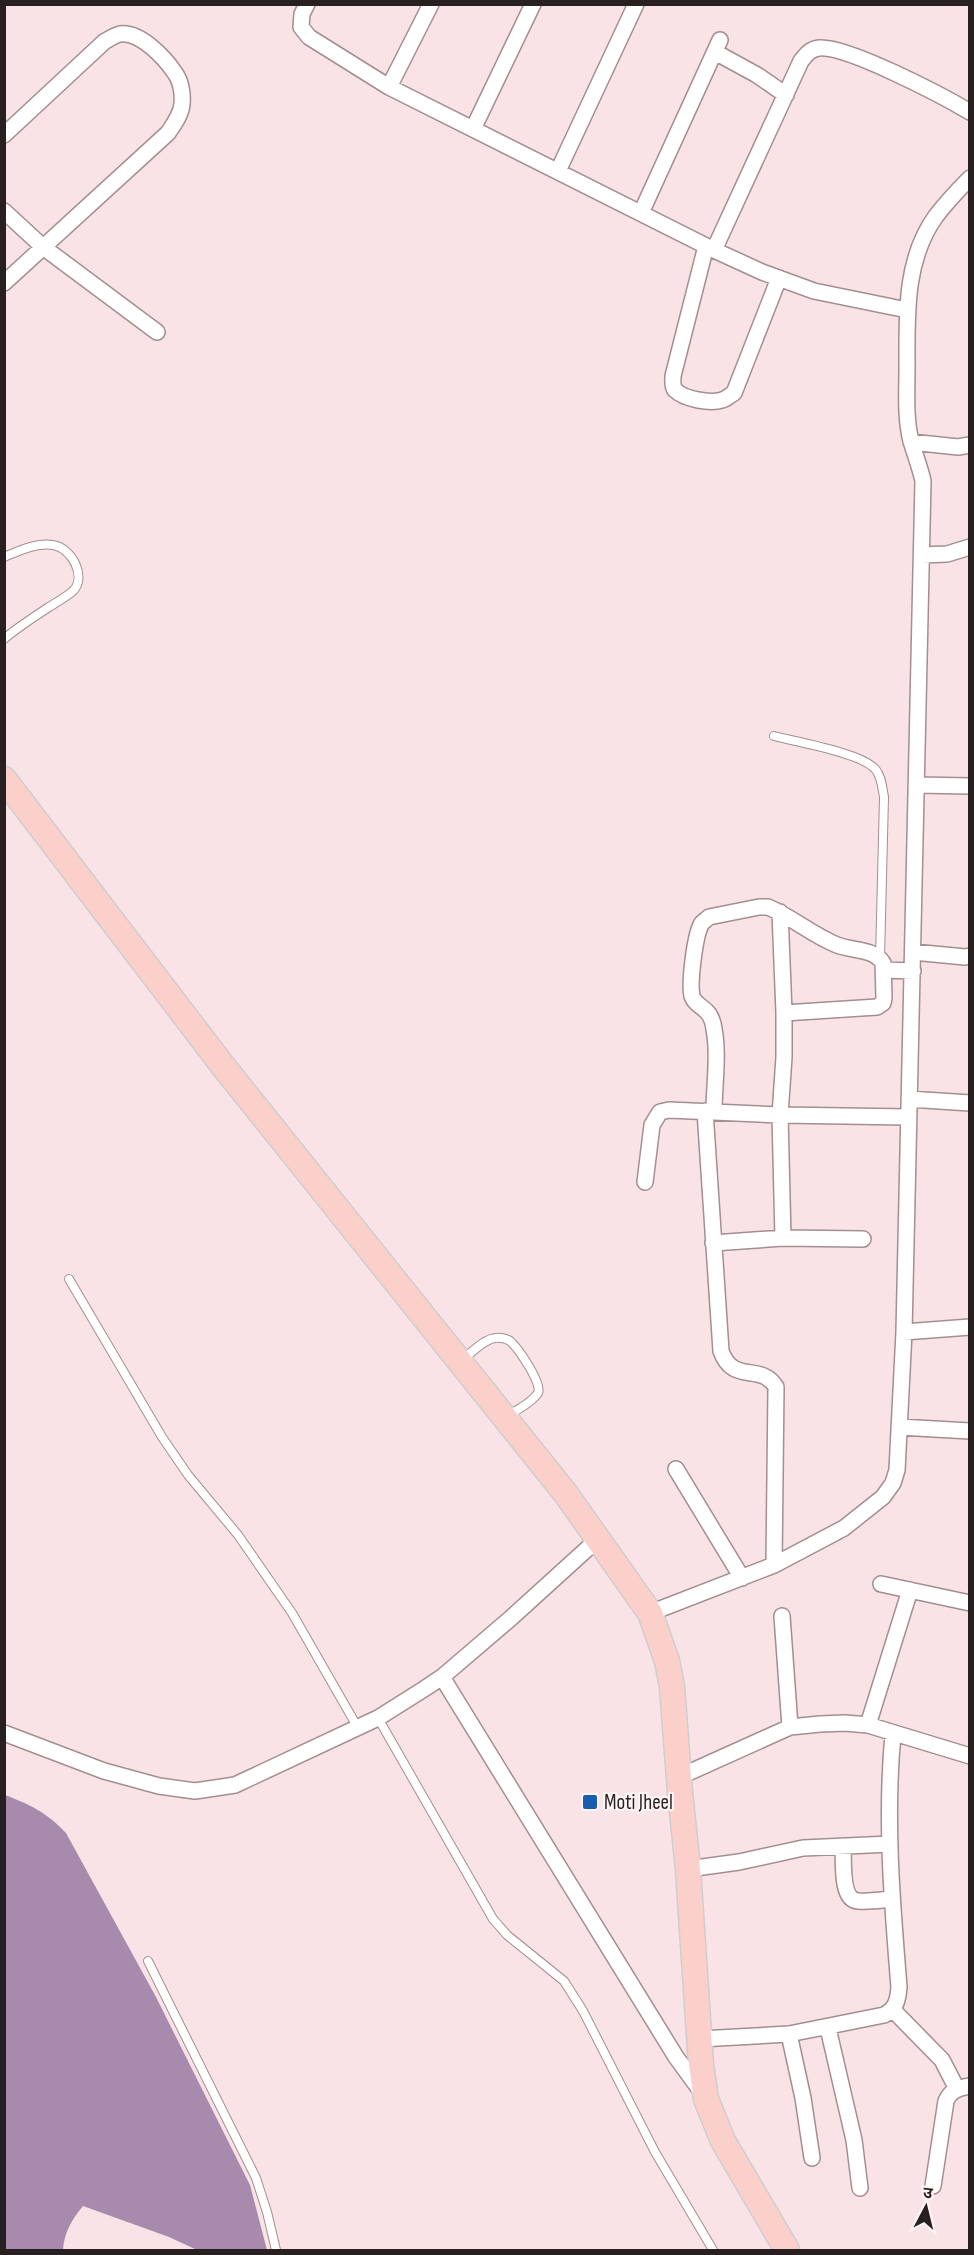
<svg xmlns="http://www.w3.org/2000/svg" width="974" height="2255" font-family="'Sofia Sans Condensed','Noto Sans Devanagari',sans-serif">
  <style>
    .water { fill: #a88bac }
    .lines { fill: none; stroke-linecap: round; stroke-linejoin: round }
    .service-casing { stroke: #a38e91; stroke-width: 10 }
    .minor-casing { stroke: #a38e91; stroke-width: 18 }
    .trunk-casing { stroke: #cfcece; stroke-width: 27 }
    .service { stroke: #fff; stroke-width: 8 }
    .minor { stroke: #fff; stroke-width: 15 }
    .trunk { stroke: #fcd0ca; stroke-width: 24 }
    .poi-dot { fill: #195eae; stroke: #fdf4f5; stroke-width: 2 }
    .labels { text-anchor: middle; stroke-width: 4.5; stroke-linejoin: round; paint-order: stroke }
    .poi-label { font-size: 21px; fill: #271f20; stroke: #fdf4f5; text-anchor: start }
  </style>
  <rect width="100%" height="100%" fill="#fae3e6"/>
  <!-- water -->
  <path class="water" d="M5 1795C31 1805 46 1812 66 1833L156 1997 250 2185 267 2250H197L169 2237 83 2206C72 2219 64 2233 63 2250H5Z"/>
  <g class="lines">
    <defs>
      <path id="service" d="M4 557C19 551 37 542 53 545 72 548 87 577 73 591 66 597 57 602 49 607 34 617 18 627 4 639
        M774 736C796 742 863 753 876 770 882 778 882 787 884 797L880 958
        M69 1279 162 1437 188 1475 238 1535 292 1613 358 1728
        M461 1361C470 1354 485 1338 496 1338 500 1337 507 1339 510 1341 518 1348 543 1384 538 1393 532 1403 516 1410 508 1416
        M378 1718 493 1919 507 1935 564 1981 583 2011 655 2152 713 2250
        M148 1961 256 2178 267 2212 276 2250"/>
      <path id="minor" d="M307 4 302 14 301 27 309 37 389 87 714 250 762 272 814 291 907 310
        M715 52 757 75 786 95
        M389 87 431 4
        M473 129 533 4
        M4 135 104 42C109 39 115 35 120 34 140 31 165 58 175 73 181 81 183 94 182 104 181 115 174 124 168 133L4 283
        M558 171 636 4
        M4 211 43 247 157 332
        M641 213 720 40
        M706 246 673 376C673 381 672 386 675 390 684 399 710 404 722 400 726 399 730 395 734 393L779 278
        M714 250 801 61C806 55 810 49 819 48 846 45 943 96 970 112
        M911 442 958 447 970 445
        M922 555 947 554 970 547
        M917 785 970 786
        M780 912 784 1013V1057L780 1115 783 1238
        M913 952 965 957 970 956
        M884 970 913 971
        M909 1099 970 1103
        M705 1111 721 1351C733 1385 761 1362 776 1387L774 1565
        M714 1112C714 1085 719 1055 714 1029 711 1005 696 1009 692 996 689 983 695 933 702 923 704 921 707 919 709 917L759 907H768C792 917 812 935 837 945 852 951 874 948 883 963L884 998 883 1003 877 1007 784 1013
        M645 1182 652 1125 660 1112 669 1110 780 1115 908 1117
        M713 1243 783 1238 863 1239
        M904 1332 970 1327
        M899 1427 970 1431
        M676 1469 742 1578
        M881 1584 970 1603
        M650 1613 774 1565 844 1528 883 1497 893 1483 897 1470 904 1332 923 481C920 467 915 455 911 441 905 418 907 392 907 368 907 317 904 260 936 216 946 203 958 190 970 178
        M782 1616 790 1727
        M442 1677 676 2057 703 2094
        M868 1725 910 1590
        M4 1733 104 1771 159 1786 195 1791 235 1785 378 1718 424 1689 442 1677 511 1618 598 1539
        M679 1777 790 1727 820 1724 845 1723 868 1725 970 1756
        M843 1846C844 1860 840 1900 858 1901 869 1902 881 1900 892 1899
        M688 1869 739 1862 803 1848 890 1844
        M893 2010 942 2060 957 2089
        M828 2028 854 2140 860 2188
        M789 2034 803 2098 812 2158
        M700 2039 789 2034 884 2015C896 2009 898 2000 899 1987 892 1902 885 1818 893 1734
        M933 2186 946 2101C951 2090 958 2088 970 2086"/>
      <path id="trunk" d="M4 779 223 1066 566 1494 650 1613 667 1661 672 1687 680 1792 688 1869 701 2064 706 2099 723 2141 787 2250"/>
    </defs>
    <!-- service casing -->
    <use href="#service" class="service-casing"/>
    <!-- minor casing -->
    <use href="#minor" class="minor-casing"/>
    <!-- trunk casing -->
    <use href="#trunk" class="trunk-casing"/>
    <!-- service -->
    <use href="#service" class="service"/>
    <!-- minor -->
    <use href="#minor" class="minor"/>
    <!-- trunk -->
    <use href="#trunk" class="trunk"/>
  </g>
  <!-- markers -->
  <rect class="poi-dot" x="582" y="1794" width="16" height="16" rx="3"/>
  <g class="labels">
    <!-- poi labels -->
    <g class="poi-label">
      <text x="604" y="1809">Moti Jheel</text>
    </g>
  </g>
  <!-- border -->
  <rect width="974" height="2255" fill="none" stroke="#271f20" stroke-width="12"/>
  <!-- north arrow -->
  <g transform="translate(926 2207) rotate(7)" stroke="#fdf4f5" stroke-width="4.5" paint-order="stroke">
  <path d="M0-4.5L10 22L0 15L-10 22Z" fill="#271f20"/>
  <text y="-9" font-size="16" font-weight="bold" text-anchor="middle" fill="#271f20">उ</text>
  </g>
</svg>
